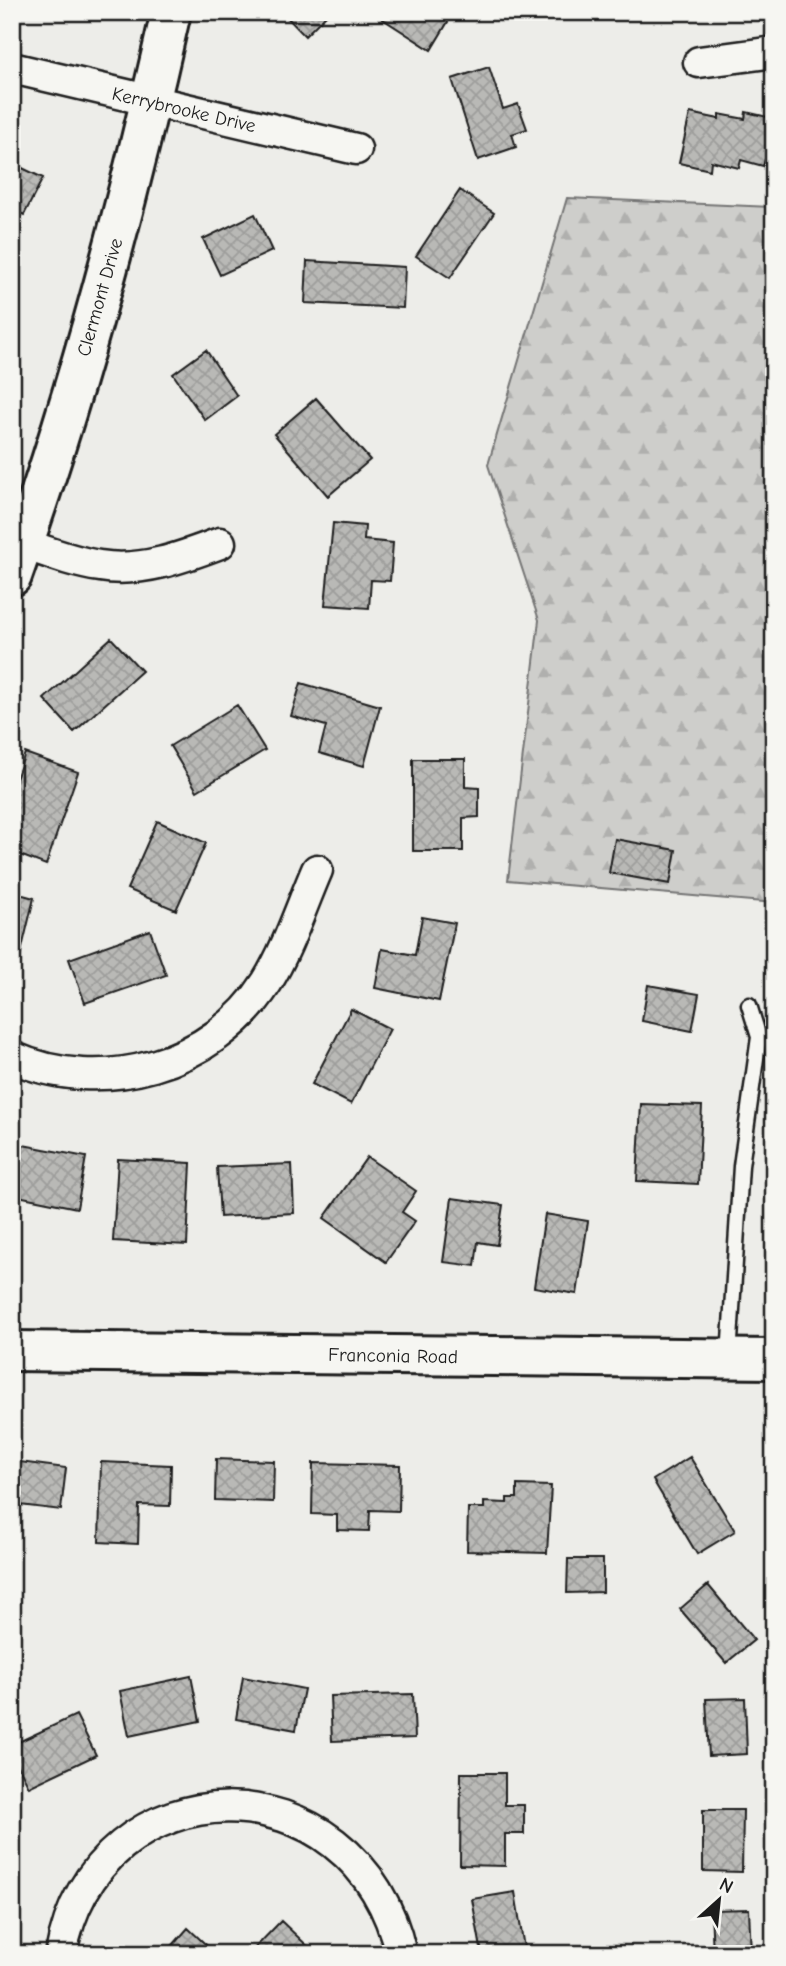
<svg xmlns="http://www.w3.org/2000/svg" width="786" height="1966" font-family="'Comic Neue',sans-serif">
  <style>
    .forest { fill: url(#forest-firs); stroke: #757574; stroke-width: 2 }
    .building { fill: url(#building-cross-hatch); stroke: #1c1c1c; stroke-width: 2 }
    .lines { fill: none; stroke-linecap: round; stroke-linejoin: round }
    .lane-casing { stroke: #1c1c1c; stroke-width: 19 }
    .street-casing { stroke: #1c1c1c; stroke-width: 35 }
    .secondary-casing { stroke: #1c1c1c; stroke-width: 44 }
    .lane { stroke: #f6f6f2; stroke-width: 14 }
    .street { stroke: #f6f6f2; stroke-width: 30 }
    .secondary { stroke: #f6f6f2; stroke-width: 38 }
    .labels { text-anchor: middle; stroke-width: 6; stroke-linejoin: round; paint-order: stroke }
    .street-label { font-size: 19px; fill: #1c1c1c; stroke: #f6f6f2 }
  </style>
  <defs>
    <pattern id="forest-firs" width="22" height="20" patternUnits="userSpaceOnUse" patternTransform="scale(1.75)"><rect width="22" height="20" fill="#cececb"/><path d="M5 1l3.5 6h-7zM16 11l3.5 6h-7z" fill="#b0b0ae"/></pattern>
    <pattern id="building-cross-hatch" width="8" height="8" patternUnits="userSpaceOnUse" patternTransform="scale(1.75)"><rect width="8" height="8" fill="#b9b9b6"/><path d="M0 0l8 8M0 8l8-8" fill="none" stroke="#9e9e9c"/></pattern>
  </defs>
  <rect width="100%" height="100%" fill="#edede9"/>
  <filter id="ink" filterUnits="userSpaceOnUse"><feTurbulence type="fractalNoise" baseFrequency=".0143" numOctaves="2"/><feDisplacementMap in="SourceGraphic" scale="14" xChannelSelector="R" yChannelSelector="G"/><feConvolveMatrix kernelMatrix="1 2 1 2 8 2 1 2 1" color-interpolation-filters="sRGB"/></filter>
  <g filter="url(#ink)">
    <!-- forest -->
    <path class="forest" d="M567 198 774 207V903L508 880 539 620 488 465Z"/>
    <!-- building -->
    <path class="building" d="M282 12H329L305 36Z
      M372 12H447L452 15 431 50Z
      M489 67 503 109 518 104 527 129 512 134 516 147 478 160 452 79Z
      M746 112 772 118 774 112V163L765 160 763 166 741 160 739 168 711 161 710 170 679 163 690 113 719 119V114L745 119Z
      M12 163 43 178 24 215 12 209Z
      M460 190 494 213 450 278 416 256Z
      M255 214 272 251 220 275 203 239Z
      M307 261 405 267 403 308 305 303Z
      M206 350 237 396 205 420 173 374Z
      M316 398 370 460 328 496 274 434Z
      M333 523 365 526 364 540 393 543 390 581 371 580 369 608 325 605Z
      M111 638 142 671 74 732 44 699Z
      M301 683 380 706 364 766 319 753 326 726 291 716Z
      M237 705 265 750 197 791 170 746Z
      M25 753 78 772 46 865 12 852 16 826 12 824V791Z
      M413 759H465V787L479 788V817L463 818V851H413Z
      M157 821 206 843 176 910 127 889Z
      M615 839 676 850 670 884 609 873Z
      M12 892 34 898 17 969 12 968Z
      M422 917 455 923 439 1001 375 988 382 949 415 955Z
      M150 930 166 975 85 1003 69 959Z
      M648 985 699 994 692 1031 642 1021Z
      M351 1009 390 1029 351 1104 312 1084Z
      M641 1104 702 1106 698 1184 637 1181Z
      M23 1145 86 1157 77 1208 13 1195Z
      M367 1157 416 1191 402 1212 415 1221 386 1262 324 1218Z
      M118 1159 191 1163 187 1245 113 1241Z
      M292 1164 294 1213 220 1217 217 1167Z
      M452 1198 503 1205 497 1245 478 1242 475 1266 443 1262Z
      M545 1214 588 1221 577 1294 534 1287Z
      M690 1457 735 1531 697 1554 653 1480Z
      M216 1459 274 1461 273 1502 215 1500Z
      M12 1461 66 1468 61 1510 12 1504Z
      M101 1462 171 1465 170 1506 139 1505 138 1544 99 1542Z
      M313 1463 400 1465 399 1511 370 1510 369 1531 337 1530V1515L312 1514Z
      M517 1485 551 1486 547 1553 467 1551 468 1508H484V1502L507 1503V1498H517Z
      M568 1559H603V1592L567 1593Z
      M708 1585 754 1640 726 1663 680 1609Z
      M191 1676 200 1721 129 1736 120 1691Z
      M243 1677 304 1689 296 1730 236 1719Z
      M413 1694 415 1738 332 1741 330 1696Z
      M745 1698 747 1754 709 1756 706 1699Z
      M76 1715 96 1755 29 1787 12 1754V1745Z
      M461 1773H505V1805H524V1834H505V1866L460 1865Z
      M703 1810H743L742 1872 703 1871Z
      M515 1892 524 1948 482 1954 472 1899Z
      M749 1909 751 1954H713L711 1910Z
      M281 1921 316 1954H249Z
      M188 1928 216 1954H165Z"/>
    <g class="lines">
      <defs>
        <path id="lane" d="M729 1357 741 1166 759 1037 749 1005"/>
        <path id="street" d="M699 62 774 52
          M12 68 356 149
          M12 540C40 549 71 562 100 566 141 573 183 557 220 543
          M12 1057C101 1097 214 1066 267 982 288 948 301 907 317 870
          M61 1954C95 1761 357 1756 401 1954"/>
        <path id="secondary" d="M12 576C78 393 128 203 171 12
          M12 1351 774 1359"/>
      </defs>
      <!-- lane casing -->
      <use href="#lane" class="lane-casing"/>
      <!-- street casing -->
      <use href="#street" class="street-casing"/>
      <!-- secondary casing -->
      <use href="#secondary" class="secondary-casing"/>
      <!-- lane -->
      <use href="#lane" class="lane"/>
      <!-- street -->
      <use href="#street" class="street"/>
      <!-- secondary -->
      <use href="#secondary" class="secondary"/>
    </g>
  </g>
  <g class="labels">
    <!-- street labels -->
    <g class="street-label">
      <text transform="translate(184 109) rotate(13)" y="7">Kerrybrooke Drive</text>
      <text transform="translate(99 297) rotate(-74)" y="7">Clermont Drive</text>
      <text transform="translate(393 1355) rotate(1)" y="7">Franconia Road</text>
    </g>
  </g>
  <!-- margin -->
  <rect width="786" height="1966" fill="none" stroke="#f6f6f2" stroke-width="42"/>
  <rect x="21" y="21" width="744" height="1924" fill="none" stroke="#1c1c1c" stroke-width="2.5" filter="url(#ink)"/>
  <!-- north arrow -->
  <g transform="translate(719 1900) rotate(27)" stroke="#f6f6f2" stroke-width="5" paint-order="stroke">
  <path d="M0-5L12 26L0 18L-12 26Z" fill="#1c1c1c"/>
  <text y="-10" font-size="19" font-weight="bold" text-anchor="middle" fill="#1c1c1c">N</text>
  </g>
</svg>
